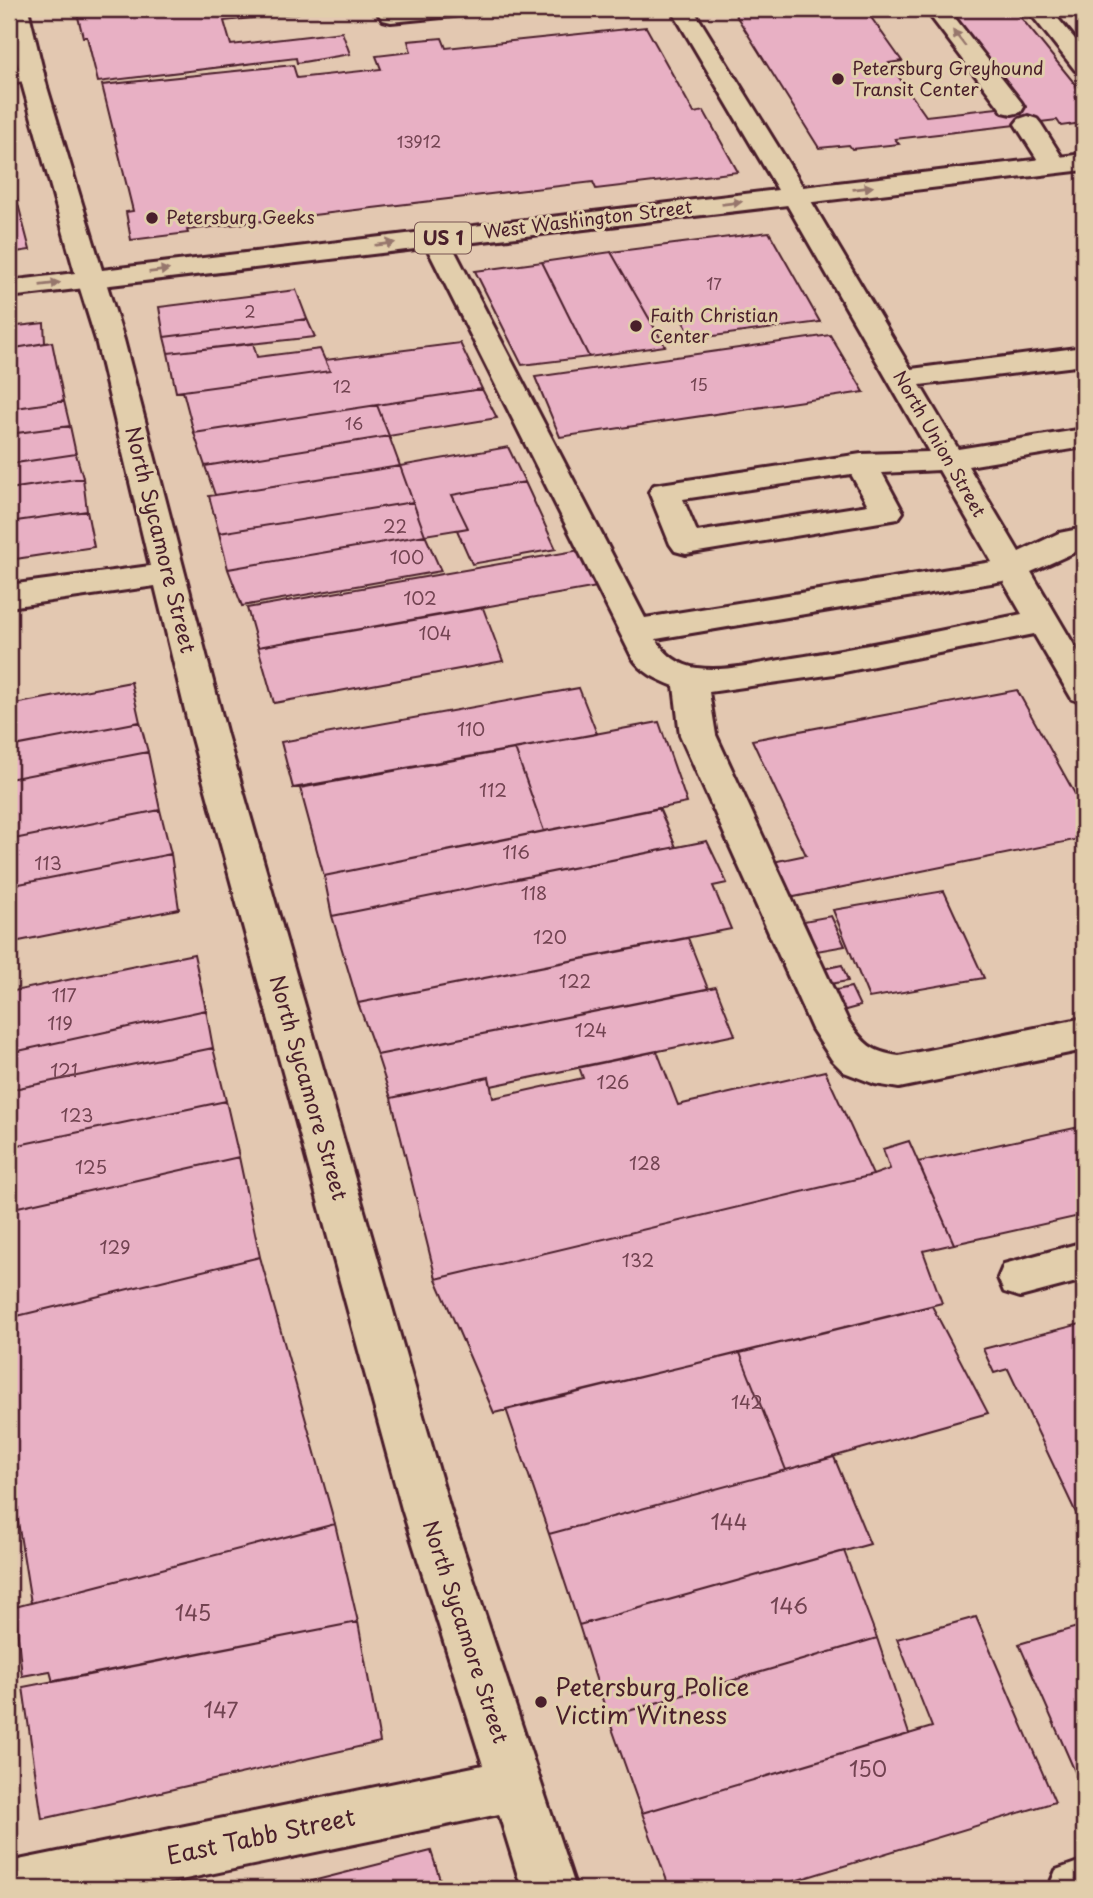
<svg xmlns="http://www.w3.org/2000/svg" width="1093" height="1898" font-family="'Playpen Sans',sans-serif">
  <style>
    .building { fill: #e8b0c4; stroke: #4a1f2b; stroke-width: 2 }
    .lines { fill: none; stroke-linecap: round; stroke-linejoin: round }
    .minor-casing { stroke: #4a1f2b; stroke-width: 6 }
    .major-casing { stroke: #4a1f2b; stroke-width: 6 }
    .minor { fill: #e2ceac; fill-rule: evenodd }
    .major { fill: #e2ceac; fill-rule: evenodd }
    .oneway { fill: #96766c }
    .poi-dot { fill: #4a1f2b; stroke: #e2ceac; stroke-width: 2.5 }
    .labels { text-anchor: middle; stroke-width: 6; stroke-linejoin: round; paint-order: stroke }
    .far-number-label { font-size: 16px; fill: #724351 }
    .far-poi-label { font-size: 18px; fill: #4a1f2b; stroke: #e2ceac; text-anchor: start }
    .far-street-label { font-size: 18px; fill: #4a1f2b; stroke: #e2ceac }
    .number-label { font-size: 18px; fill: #724351 }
    .shield { fill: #e2ceac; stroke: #785452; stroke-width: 2 }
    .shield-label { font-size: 19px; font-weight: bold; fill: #4a1f2b }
    .street-label { font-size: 21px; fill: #4a1f2b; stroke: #e2ceac }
    .near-number-label { font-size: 21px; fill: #724351 }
    .near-poi-label { font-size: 24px; fill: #4a1f2b; stroke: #e2ceac; text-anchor: start }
    .near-street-label { font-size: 24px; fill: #4a1f2b; stroke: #e2ceac }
  </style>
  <rect width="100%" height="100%" fill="#e3c8b1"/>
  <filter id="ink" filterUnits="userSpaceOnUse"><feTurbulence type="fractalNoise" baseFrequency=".0143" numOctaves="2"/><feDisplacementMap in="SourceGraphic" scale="14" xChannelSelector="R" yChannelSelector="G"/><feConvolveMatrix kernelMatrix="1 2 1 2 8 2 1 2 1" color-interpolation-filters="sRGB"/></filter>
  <g filter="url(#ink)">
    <!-- building -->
    <path class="building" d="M76 9H296L298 13 224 21 231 45 342 32 350 54 297 63 296 58 98 82 87 37H83Z
      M732 9H865L902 61 889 63 926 116 1024 105 950 9H1014L1084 95 1076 97 1084 107V117L1078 118 1082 123 1061 126 1057 120 895 139 899 144 852 149 849 145 819 148Z
      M646 27 694 113 704 111 738 172 596 189 593 182 187 230 188 233 131 240 126 212 133 211 102 85 293 65 297 78 381 69 376 56 411 52 408 41 442 38 446 48Z
      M9 181H12L30 250 9 253Z
      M769 232 820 322 691 339 682 316 650 320 611 252Z
      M611 252 650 320 665 346 589 357 542 262Z
      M542 262 589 357 522 365 475 271Z
      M296 290 307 319 164 337 159 307Z
      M307 319 315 337 168 353 164 337Z
      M44 323 45 343 9 349V327Z
      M830 335 864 392 560 437 535 377Z
      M52 342 64 401 9 409V349Z
      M253 343 257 357 320 349 330 371 176 392 168 353Z
      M460 343 482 389 194 433 183 391 330 371 325 360Z
      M482 389 497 418 389 436 377 405Z
      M64 401 70 426 9 434V409Z
      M377 405 389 436 205 466 194 433Z
      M70 426 76 454 9 464V434Z
      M389 436 400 466 215 495 205 466Z
      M508 447 525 482 452 495 468 528 425 535 400 466Z
      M76 454 83 478 9 489V464Z
      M400 466 413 502 219 533 209 496Z
      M83 478 87 511 9 522V489Z
      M525 482 556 549 472 564 457 530 468 528 452 495Z
      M413 502 425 535 228 569 219 533Z
      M87 511 94 547 9 560V522Z
      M425 535 441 571 242 606 228 569Z
      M580 550 597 587 258 647 247 608Z
      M483 608 503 661 274 703 258 647Z
      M131 682 140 722 9 747V705Z
      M579 688 597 734 293 788 281 742Z
      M1017 690 1084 810V838L784 899 768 863 806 855 752 740Z
      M140 722 148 752 9 779V747Z
      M659 722 687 803 544 831 515 749Z
      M515 749 544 831 324 876 300 788Z
      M148 752 160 810 9 840V779Z
      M659 808 676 847 332 916 324 876Z
      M160 810 171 854 9 886V840Z
      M707 841 727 883 713 886 731 929 358 1003 332 916Z
      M171 854 179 909 9 943V886Z
      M944 891 984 978 869 998 833 910Z
      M831 916 845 946 817 951 815 947 810 948 805 936 810 934 804 921Z
      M688 938 708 989 377 1055 358 1003Z
      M194 954 206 1010 9 1053V992Z
      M842 965 848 981 830 984 823 969Z
      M716 987 735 1035 491 1086 489 1077 391 1098 377 1055Z
      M851 987 860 1006 842 1011 832 991Z
      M206 1010 213 1048 9 1090V1053Z
      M213 1048 226 1101 9 1147V1090Z
      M657 1051 678 1105 825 1071 873 1175 436 1279 391 1098 489 1077 493 1098 583 1078 579 1067Z
      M226 1101 239 1157 9 1209V1147Z
      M1084 1126V1215L954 1244 918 1162Z
      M909 1141 954 1244 923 1251 942 1303 494 1413 436 1279 873 1175 890 1169 883 1149Z
      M239 1157 260 1257 9 1318V1209Z
      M260 1257 335 1524 31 1603 9 1466V1318Z
      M932 1306 988 1413 786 1470 740 1353Z
      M1084 1323V1530L1008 1369 994 1373 983 1349Z
      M740 1353 786 1470 549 1534 506 1409Z
      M834 1457 870 1544 579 1625 549 1534Z
      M335 1524 358 1622 53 1682 50 1671 22 1676 15 1607Z
      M844 1551 877 1638 608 1717 579 1625Z
      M976 1617 1055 1802 768 1889H670L642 1813 932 1727 897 1639Z
      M358 1622 380 1742 42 1819 23 1687Z
      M1084 1625V1772L1076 1774 1019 1644Z
      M877 1638 909 1734 642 1813 608 1717Z
      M431 1851 443 1889H281Z"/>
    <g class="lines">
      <defs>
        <path id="minor" d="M388 9H465L461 14 453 16 391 22 383 20 379 15Z
          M925 9H948L1021 102 1024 107 1021 112 1012 114 1003 112Z
          M1027 9H1050L1084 50V72L1075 70Z
          M32 67 41 69 44 74 41 79 9 83V69Z
          M1028 116 1037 119 1041 124 1067 165 1063 170 1054 173 1045 170 1041 165 1015 124 1019 119Z
          M795 188 804 190 808 196 911 369 1084 347V365L920 385 958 449 1084 429V447L968 466 1019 552 1059 533 1084 528V548L1031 572 1084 662V703L1072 699 1034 634 834 674 709 692 716 735 848 1021C864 1044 871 1052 899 1056L1084 1018V1050L899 1088 875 1084 844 1072 832 1060 812 1029 680 735 674 686C657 679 642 673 632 657L422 238 425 232 435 230 445 232 448 238 645 618 992 562 939 470 882 473 903 512 898 519 686 554 675 551 670 544 649 492 654 485 861 454 929 452 782 196 786 190ZM851 474 868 505 697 532 683 499ZM1003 581 1022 614C944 630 866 647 787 659 758 663 727 672 697 668 680 666 664 654 656 639Z
          M91 271 101 273 105 279 124 340 227 735 450 1509 576 1889H522L499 1814 137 1889H9V1862L483 1765 402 1509 191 735 155 586 9 607V585L150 566 96 340 77 279 81 273Z
          M1084 1242V1280L1020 1297 1004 1292 998 1278 1004 1264Z
          M1084 1860V1889H1048L1056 1870Z"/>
        <path id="major" d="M9 9H28L47 87 102 270 778 190 671 9H693L803 187 1084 154V170L9 297V281L75 273 23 87 9 28Z"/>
      </defs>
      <!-- minor casing -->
      <use href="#minor" class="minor-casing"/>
      <!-- major casing -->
      <use href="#major" class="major-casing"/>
      <!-- minor -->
      <use href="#minor" class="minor"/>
      <!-- major -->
      <use href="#major" class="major"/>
    </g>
    <!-- one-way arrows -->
    <defs><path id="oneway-solid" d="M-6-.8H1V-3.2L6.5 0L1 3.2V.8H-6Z" transform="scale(1.75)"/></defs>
    <g class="oneway">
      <use href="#oneway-solid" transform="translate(959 38) rotate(-128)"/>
      <use href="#oneway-solid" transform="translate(863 188) rotate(-7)"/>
      <use href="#oneway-solid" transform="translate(732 203) rotate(-7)"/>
      <use href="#oneway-solid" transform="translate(385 244) rotate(-7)"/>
      <use href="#oneway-solid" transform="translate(159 271) rotate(-7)"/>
      <use href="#oneway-solid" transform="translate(50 284) rotate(-7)"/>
    </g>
  </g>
  <!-- markers -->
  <g class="poi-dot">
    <circle cx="838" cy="79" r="7"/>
    <circle cx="152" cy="218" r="7"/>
    <circle cx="636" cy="326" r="7"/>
    <circle cx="541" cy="1702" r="7"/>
  </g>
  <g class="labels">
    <!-- far-number labels -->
    <g class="far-number-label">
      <text x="419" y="148">13912</text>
      <text x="714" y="290">17</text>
      <text x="250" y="318">2</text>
      <text x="699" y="391">15</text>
      <text x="342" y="393">12</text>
      <text x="354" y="430">16</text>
    </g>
    <!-- far-poi labels -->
    <g class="far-poi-label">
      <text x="852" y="75">Petersburg Greyhound<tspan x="852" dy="21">Transit Center</tspan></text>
      <text x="166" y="224">Petersburg Geeks</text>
      <text x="650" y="322">Faith Christian<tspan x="650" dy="21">Center</tspan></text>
    </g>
    <!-- far-street labels -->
    <g class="far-street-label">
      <text transform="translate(588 220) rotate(-7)" y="6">West Washington Street</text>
      <text transform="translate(939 444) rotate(60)" y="6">North Union Street</text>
    </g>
    <!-- number labels -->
    <g class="number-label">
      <text x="395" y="533">22</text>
      <text x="407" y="564">100</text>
      <text x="420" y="605">102</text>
      <text x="435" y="640">104</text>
      <text x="471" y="736">110</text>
      <text x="493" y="797">112</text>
      <text x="516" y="859">116</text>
      <text x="48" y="870">113</text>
      <text x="534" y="900">118</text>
      <text x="550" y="944">120</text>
      <text x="575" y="988">122</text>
      <text x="64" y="1002">117</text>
      <text x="60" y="1030">119</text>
      <text x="591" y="1037">124</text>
      <text x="64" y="1077">121</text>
      <text x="613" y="1089">126</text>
      <text x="77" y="1122">123</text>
      <text x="645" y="1170">128</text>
      <text x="91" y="1174">125</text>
      <text x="115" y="1254">129</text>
      <text x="638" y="1267">132</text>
      <text x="747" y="1409">142</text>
    </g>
    <!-- shield labels -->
    <rect class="shield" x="415" y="222.5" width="56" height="31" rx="5"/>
    <g class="shield-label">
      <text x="443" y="245">US 1</text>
    </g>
    <!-- street labels -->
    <g class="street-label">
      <text transform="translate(160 540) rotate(76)" y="7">North Sycamore Street</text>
      <text transform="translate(308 1088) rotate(74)" y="7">North Sycamore Street</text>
      <text transform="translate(465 1632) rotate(72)" y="7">North Sycamore Street</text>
    </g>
    <!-- near-number labels -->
    <g class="near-number-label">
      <text x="729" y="1530">144</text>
      <text x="789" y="1614">146</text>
      <text x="193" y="1621">145</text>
      <text x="221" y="1718">147</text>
      <text x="868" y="1777">150</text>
    </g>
    <!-- near-poi labels -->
    <g class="near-poi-label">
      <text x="555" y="1696">Petersburg Police<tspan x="555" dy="28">Victim Witness</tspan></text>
    </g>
    <!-- near-street labels -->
    <g class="near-street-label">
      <text transform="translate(261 1837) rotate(-12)" y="8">East Tabb Street</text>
    </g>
  </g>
  <!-- margin -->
  <rect width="1093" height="1898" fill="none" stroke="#e2ceac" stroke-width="35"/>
  <rect x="18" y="18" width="1058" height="1863" fill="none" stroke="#4a1f2b" stroke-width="2.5" filter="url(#ink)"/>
</svg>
